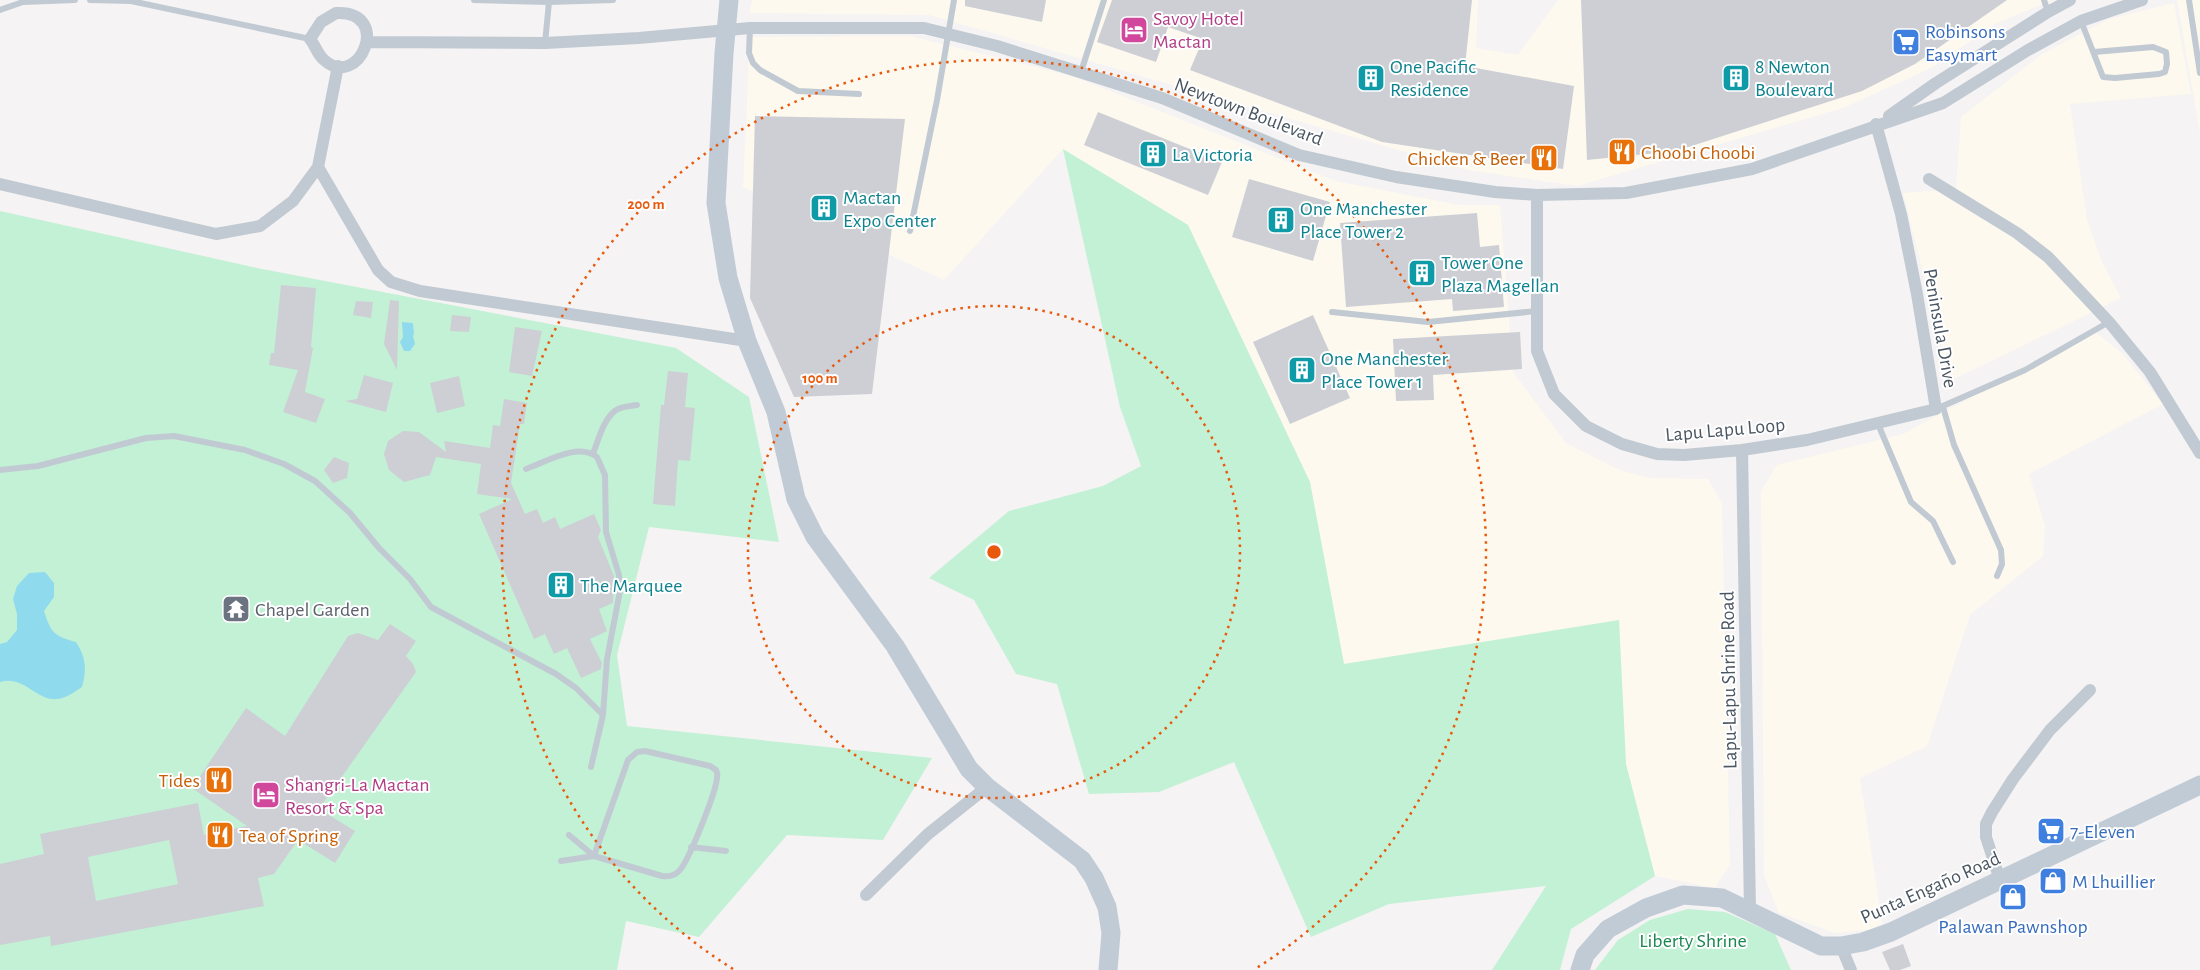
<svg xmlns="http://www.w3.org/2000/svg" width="2200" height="970" font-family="'Alegreya Sans',sans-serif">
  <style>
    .commercial { fill: #fdf9ef }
    .green { fill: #c3f1d5 }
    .water { fill: #90daee }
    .building { fill: #cdcfd5; fill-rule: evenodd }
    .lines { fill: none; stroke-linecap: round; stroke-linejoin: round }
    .lane { stroke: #c1cad2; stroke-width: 6 }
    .street { stroke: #c1cad2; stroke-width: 12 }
    .secondary { stroke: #c1cbd6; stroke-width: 19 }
    .ring { fill: none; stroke: #e8590c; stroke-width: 2.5; stroke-dasharray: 2.5 5 }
    .labels { text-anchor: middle; stroke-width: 4; stroke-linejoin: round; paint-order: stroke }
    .hotel-label { font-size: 20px; fill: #b23c85; stroke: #fff; text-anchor: start }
    .shop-label { font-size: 20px; fill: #366cbe; stroke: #fff; text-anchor: start }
    .culture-label { font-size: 20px; fill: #0d838f; stroke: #fff; text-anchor: start }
    .street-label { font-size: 20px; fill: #4a5661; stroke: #fff }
    .food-label { font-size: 20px; fill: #c56008; stroke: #fff; text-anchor: start }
    .worship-label { font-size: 20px; fill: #5b616d; stroke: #fff; text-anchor: start }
    .park-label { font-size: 20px; fill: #17864f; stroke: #fff }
    .centre { fill: #e8590c; stroke: #fff; stroke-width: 2.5 }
    .ring-label { font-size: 15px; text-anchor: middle; font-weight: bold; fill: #e8590c; stroke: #fff; stroke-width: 4; stroke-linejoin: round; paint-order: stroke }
  </style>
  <rect width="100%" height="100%" fill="#f5f3f3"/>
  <!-- commercial -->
  <path class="commercial" d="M752 0H1478L1476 48 1518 55 1558 0H2052L1995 24 1931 68 1843 108 1577 186 1468 170 929 15 750 13Z
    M2177 0H2200V133Z
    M2174 3 2191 94 2070 104 2087 220 2102 262 2121 298 1950 381 1903 193 1956 189 1961 117 2042 54 2109 19Z
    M910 36 1072 76 1336 181 1459 205H1500L1513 372 1566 443 1622 471 1650 478 1708 479 1722 503 1730 864 1715 888 1655 876 1626 764 1619 621 1344 664 1310 482 1188 225 1063 149 944 280 743 187 750 37Z
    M2094 331 2122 353 2163 404 2029 474 2045 526 2043 556 1970 615 1927 746 1860 778 1883 929 1835 933 1779 913 1764 876 1761 491 1777 465 1903 434Z"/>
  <!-- green -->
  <path class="green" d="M1063 149 1188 225 1310 482 1344 664 1619 620 1626 764 1655 876 1571 929 1560 970H1492L1546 886 1389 904 1311 937 1234 762 1159 792 1089 794 1057 684 1016 674 974 600 929 578 1009 511 1103 486 1141 466 1120 407Z
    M0 211 262 269 676 348 749 397 779 542 649 527 617 655 627 726 932 758 883 840 787 835 699 937 626 921 617 970H0Z
    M1688 909 1725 912 1775 934 1791 970H1595L1618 940 1650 920Z"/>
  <!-- water -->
  <path class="water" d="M402 322 413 323 414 333 413 336 415 344 410 351H404L400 342 403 337Z
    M45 572 54 583V597L44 611C51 633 54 636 76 642 86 658 87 669 82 687 77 690 71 695 65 697 39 708 27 674 0 682V644L7 642 17 630V614L13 599 17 586 29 573Z"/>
  <!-- building -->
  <path class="building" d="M965 0H1046L1042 22 965 6Z
    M1112 0H1472L1465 66 1574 86 1563 169 1382 142 1190 70 1203 39 1168 27 1156 62 1097 42Z
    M1581 0H2007L1915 64 1862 91 1676 151 1587 160Z
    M1098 112 1222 162 1208 195 1084 145Z
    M755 116 905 119 872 394 794 397 750 298Z
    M1249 179 1330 202 1313 261 1232 237Z
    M1477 213 1480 247 1499 245 1504 307 1453 311 1452 299 1346 307 1340 223Z
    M281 285 316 288 311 347 313 348 305 392 325 399 316 423 283 412 298 370 269 365 271 353H274Z
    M390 300 399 301 397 370 384 344Z
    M356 301 373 302 371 318 353 315Z
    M452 315 471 317 469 332 450 331Z
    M1313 315 1350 398 1290 424 1253 342Z
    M515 327 542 331 532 376 509 372Z
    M1520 332 1522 369 1433 375 1434 400 1396 401 1393 339Z
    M668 371 688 373 685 407 695 408 690 461 678 460 675 506 653 504 661 405H664Z
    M364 375 393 383 386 412 345 401 357 399Z
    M459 376 465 406 437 413 430 383Z
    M504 399 527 403 524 424H520L511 483 525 514 537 509 543 523 555 517 560 529 594 514 601 530 598 537 614 576 613 603 599 609 607 631 590 639 602 663 601 669 581 678 567 648 554 654 545 634 534 639 479 514 512 499 477 494 481 464 436 457 430 475 404 482 389 470 384 454 388 441 403 431 419 432 446 452 444 441 490 448 493 425 500 426Z
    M334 457 349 463 347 478 333 483 324 470Z
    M390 624 416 641 406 656 413 664 416 672 319 809 355 831 335 863 298 840 274 874 258 878 264 906 51 946 50 936 0 945V864L44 854 40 834 198 803 204 835 247 826 192 788 246 708 285 736 348 636 358 633 378 640ZM169 840 178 884 96 901 88 857Z
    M1903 944 1911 966 1900 970H1890L1882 952Z"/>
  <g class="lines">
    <!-- lane -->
    <path class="lane" d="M90 0 131 1 310 39
      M474 0 549 2 613 0
      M2044 0 2048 12
      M2189 0 2200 73
      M0 10 23 2 75 0
      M2081 21 2103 77 2115 78 2159 74 2165 72 2167 64 2166 52 2153 47 2094 52
      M750 28 749 53 753 63 760 70 798 91 859 94
      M545 43 549 2
      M1081 72 1104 0
      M910 231 937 100 954 0
      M1332 312 1428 322 1537 311
      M1943 407 1954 445 2001 550 2002 564 1997 576
      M1936 409 2025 370 2109 322
      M1878 424 1911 502 1933 521 1953 562
      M593 454C598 441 604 416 618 409 624 406 631 406 637 405
      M526 469C546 462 578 442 597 457L605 475 606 532 619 575 620 591 607 659 603 715 591 767
      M0 470 38 466 146 438 174 436 245 450 284 464 315 481 350 513 379 548 410 579 431 607 556 674 576 688 603 715
      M569 835 594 856
      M691 847 726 851
      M561 861 594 856 662 876C668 877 674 876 679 871 688 863 717 790 717 777 718 774 717 773 716 770L710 766 645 751 637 752 628 760 594 856"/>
    <!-- street -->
    <path class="street" d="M336 13C394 10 359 93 323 59 317 53 315 45 310 39L321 22Z
      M367 42 545 43 639 38 750 28H924L997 46 1162 98 1299 155 1396 177 1495 192 1537 195 1626 193 1752 169 1943 103 2028 50 2081 21 2142 0
      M1889 116 1936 83 2048 12 2070 0
      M318 167 378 270 391 282 420 291 747 341
      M1929 179 2017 233 2048 257 2109 322 2150 372 2200 453
      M0 184 216 234 260 226 293 201 318 167 338 66
      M1537 195V351L1554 394 1586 426 1622 444 1657 454 1684 455 1742 450 1807 440 1936 409 1917 294 1901 214 1876 124
      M1742 450 1750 910
      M2000 880 1986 837V824L1992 812 2013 779 2050 730 2090 690
      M866 895 928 834 987 787
      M1841 946 1851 970"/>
    <!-- secondary -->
    <path class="secondary" d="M729 0 724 53 716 203 728 278 747 341 776 412 796 499 815 537 895 646 969 769 987 787 1082 860 1094 878 1107 907 1111 933 1108 970
      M1580 970 1585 955 1608 929 1646 908 1683 895 1722 898 1821 946H1841L1863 942 1891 932 2200 785"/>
  </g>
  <!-- distance rings -->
  <g class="ring">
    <circle cx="994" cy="552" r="246"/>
    <path d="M733 969A492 492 0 1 1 1255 969"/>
  </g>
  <!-- icons -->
  <defs>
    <symbol id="hotel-square" viewBox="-11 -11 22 22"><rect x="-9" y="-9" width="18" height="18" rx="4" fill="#d1479c" stroke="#fff"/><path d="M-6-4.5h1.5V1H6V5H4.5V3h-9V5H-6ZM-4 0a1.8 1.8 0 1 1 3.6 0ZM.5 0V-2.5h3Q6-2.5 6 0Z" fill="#fff"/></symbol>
    <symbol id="supermarket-square" viewBox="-11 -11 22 22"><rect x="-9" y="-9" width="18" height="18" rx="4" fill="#3f7fe0" stroke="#fff"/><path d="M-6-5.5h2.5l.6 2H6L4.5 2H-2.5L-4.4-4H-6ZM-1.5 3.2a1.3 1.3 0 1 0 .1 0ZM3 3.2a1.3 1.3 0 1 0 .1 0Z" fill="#fff"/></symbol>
    <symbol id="building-square" viewBox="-11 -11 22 22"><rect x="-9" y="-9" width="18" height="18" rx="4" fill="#0f9aa8" stroke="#fff"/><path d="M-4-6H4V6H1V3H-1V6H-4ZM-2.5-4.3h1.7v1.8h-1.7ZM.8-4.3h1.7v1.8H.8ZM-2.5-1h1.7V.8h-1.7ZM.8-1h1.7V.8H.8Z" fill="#fff"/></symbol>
    <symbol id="restaurant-square" viewBox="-11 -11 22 22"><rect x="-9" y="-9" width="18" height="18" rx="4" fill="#e8710a" stroke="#fff"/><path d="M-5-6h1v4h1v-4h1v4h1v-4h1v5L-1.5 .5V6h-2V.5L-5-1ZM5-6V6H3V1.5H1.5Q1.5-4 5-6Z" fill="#fff"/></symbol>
    <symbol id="temple-square" viewBox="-11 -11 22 22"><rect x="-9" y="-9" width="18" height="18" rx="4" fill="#6b7280" stroke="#fff"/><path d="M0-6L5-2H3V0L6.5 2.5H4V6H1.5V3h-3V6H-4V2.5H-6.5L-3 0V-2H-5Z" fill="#fff"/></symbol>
    <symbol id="shop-square" viewBox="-11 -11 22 22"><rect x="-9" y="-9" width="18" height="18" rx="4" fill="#3f7fe0" stroke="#fff"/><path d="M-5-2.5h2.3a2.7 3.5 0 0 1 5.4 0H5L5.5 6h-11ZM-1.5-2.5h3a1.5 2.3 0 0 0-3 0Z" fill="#fff"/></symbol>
  </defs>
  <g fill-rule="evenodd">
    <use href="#hotel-square" x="1118" y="14" width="32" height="32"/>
    <use href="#supermarket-square" x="1890" y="26" width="32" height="32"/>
    <use href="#building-square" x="1355" y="62" width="32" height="32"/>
    <use href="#building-square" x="1720" y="62" width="32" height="32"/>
    <use href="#restaurant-square" x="1606" y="136" width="32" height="32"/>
    <use href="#building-square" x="1137" y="138" width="32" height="32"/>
    <use href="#restaurant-square" x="1528" y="142" width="32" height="32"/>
    <use href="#building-square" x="808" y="192" width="32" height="32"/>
    <use href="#building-square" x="1265" y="204" width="32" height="32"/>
    <use href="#building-square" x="1406" y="257" width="32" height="32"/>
    <use href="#building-square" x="1286" y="354" width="32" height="32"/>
    <use href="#building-square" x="545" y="569" width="32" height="32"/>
    <use href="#temple-square" x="220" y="593" width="32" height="32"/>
    <use href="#restaurant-square" x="203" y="764" width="32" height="32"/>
    <use href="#hotel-square" x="250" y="779" width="32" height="32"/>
    <use href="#supermarket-square" x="2035" y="815" width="32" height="32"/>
    <use href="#restaurant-square" x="204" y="819" width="32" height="32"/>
    <use href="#shop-square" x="2037" y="865" width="32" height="32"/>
    <use href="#shop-square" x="1997" y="881" width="32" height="32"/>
  </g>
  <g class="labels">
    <!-- hotel labels -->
    <g class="hotel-label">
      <text x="1153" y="25">Savoy Hotel<tspan x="1153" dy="23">Mactan</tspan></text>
      <text x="285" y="791">Shangri-La Mactan<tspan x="285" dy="23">Resort &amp; Spa</tspan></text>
    </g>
    <!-- shop labels -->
    <g class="shop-label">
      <text x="1925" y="38">Robinsons<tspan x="1925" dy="23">Easymart</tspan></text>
      <text x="2070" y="838">7-Eleven</text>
      <text x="2072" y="888">M Lhuillier</text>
      <text x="2013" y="933" text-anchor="middle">Palawan Pawnshop</text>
    </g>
    <!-- culture labels -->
    <g class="culture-label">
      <text x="1390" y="73">One Pacific<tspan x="1390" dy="23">Residence</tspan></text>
      <text x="1755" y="73">8 Newton<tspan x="1755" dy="23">Boulevard</tspan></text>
      <text x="1172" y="161">La Victoria</text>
      <text x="843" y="204">Mactan<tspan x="843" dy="23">Expo Center</tspan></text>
      <text x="1300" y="215">One Manchester<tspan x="1300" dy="23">Place Tower 2</tspan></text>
      <text x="1441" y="269">Tower One<tspan x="1441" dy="23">Plaza Magellan</tspan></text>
      <text x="1321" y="365">One Manchester<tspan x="1321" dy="23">Place Tower 1</tspan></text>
      <text x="580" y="592">The Marquee</text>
    </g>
    <!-- street labels -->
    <g class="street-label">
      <text transform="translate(1249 111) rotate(21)" y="7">Newtown Boulevard</text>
      <text transform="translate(1941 328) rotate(80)" y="7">Peninsula Drive</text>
      <text transform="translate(1725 429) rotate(-5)" y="7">Lapu Lapu Loop</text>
      <text transform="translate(1728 680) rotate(-91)" y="7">Lapu-Lapu Shrine Road</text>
      <text transform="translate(1930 887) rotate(-24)" y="7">Punta Engaño Road</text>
    </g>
    <!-- food labels -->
    <g class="food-label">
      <text x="1641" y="159">Choobi Choobi</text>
      <text x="1525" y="165" text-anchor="end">Chicken &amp; Beer</text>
      <text x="200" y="787" text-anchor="end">Tides</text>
      <text x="239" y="842">Tea of Spring</text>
    </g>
    <!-- worship labels -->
    <g class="worship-label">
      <text x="255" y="616">Chapel Garden</text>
    </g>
    <!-- park labels -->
    <g class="park-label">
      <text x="1693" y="947">Liberty Shrine</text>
    </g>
  </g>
  <circle cx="994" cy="552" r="8" class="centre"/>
  <g class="ring-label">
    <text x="646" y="209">200 m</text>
    <text x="820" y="383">100 m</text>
  </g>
</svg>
